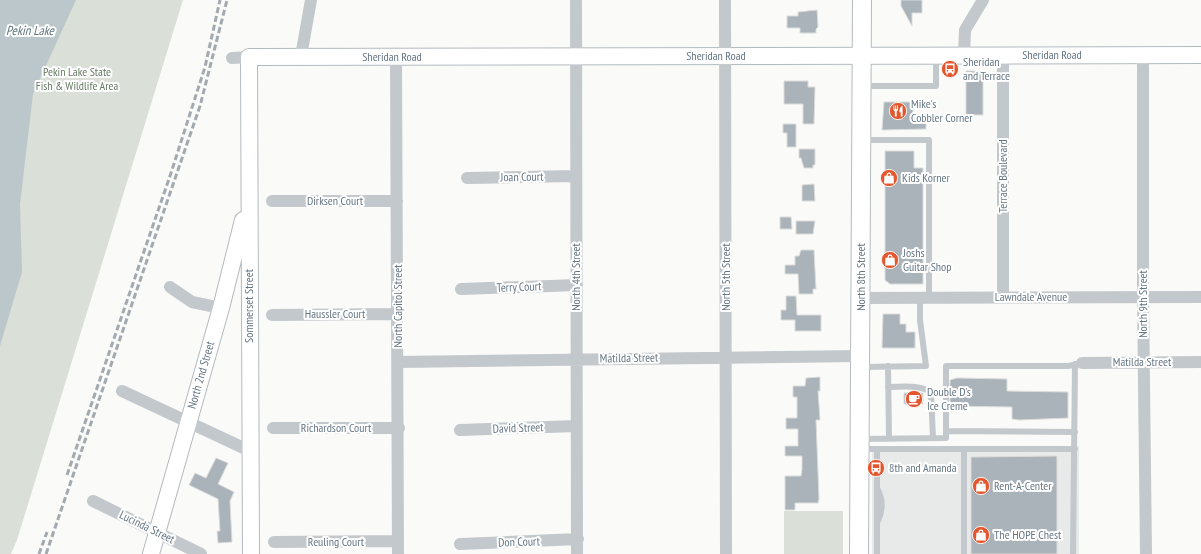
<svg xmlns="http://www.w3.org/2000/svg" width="1201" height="554" font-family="'PT Sans Narrow',sans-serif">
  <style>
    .built { fill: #e8e9e9 }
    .green { fill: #dadfd7 }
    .water { fill: #bbc7cb }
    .building { fill: #aab3b9; stroke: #dcdcda }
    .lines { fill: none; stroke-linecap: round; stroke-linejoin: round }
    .secondary-casing { stroke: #b3babf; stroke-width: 18 }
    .primary-casing { stroke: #b5babe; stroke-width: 20 }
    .service { stroke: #c3c8cc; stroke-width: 6 }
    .minor { stroke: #c3c8cc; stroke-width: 12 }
    .secondary { stroke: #fff; stroke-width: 16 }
    .primary { stroke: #fff; stroke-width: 18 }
    .rail { stroke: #a2aab0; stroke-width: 3; stroke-dasharray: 6 3; stroke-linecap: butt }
    .labels { text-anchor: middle; stroke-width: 4; stroke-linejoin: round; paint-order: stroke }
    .street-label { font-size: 12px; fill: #657683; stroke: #fff }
    .poi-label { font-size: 12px; fill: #657683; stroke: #fff; text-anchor: start }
    .park-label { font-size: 12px; fill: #687a64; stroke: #fff }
    .water-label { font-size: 13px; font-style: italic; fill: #60757c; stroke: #fff }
  </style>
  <rect width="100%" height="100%" fill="#fafaf8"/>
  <!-- built -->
  <path class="built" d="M872 446H1079V554H872Z"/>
  <!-- green -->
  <path class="green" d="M0 0H183L17 540 11 554H0Z
    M784 511H843V554H784Z"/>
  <!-- water -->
  <path class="water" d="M0 0H76L33 94 20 204 22 272 0 346Z"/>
  <!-- building -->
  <path class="building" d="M901 0H922V13H912V26L901 6Z
    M817 10 818 27 816 29V33H800V28H787V16H798V12Z
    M966 71H983V115H966Z
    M784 81H808V87H815L814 124H803V104H784Z
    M884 102H913V117H926V129L882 130Z
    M783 124H796V147H787V133H783Z
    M799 149H815V165H813V168H804L801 158H799Z
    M885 151H914V168H923V284H890L885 280Z
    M814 184 815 201H802V185Z
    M780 217H791L792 229H780Z
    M796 221H815L813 234H796Z
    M801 250H814L816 289H813V294H799L798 274H785V265H795V256H799Z
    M786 296H796L797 315H821V331H795V320H781V310H786Z
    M883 314H900V324H906V332H915V348H882Z
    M820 377V391H818L820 420H816L819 499 818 503H795V510H785V476H801L802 469V456H785V446H798V429H786V418H797V397H793V386H805L806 378Z
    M957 378 1007 379V391L1068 392V418L1019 420 1012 419V407L950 406V380Z
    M904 393H923V404H904Z
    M1057 456V554H971V457Z
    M216 458 228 463 218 484 234 492 230 501 232 542 218 543 217 531H220L218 499 189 485 195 473 206 478Z"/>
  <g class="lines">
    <defs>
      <path id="secondary" d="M151 554 221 308 243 220
        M251 554 249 57 1201 55"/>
      <path id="primary" d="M859 554 862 0"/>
    </defs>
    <!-- secondary casing -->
    <use href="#secondary" class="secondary-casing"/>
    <!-- primary casing -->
    <use href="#primary" class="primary-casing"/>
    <!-- service -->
    <path class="service" d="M863 86H936V56
      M863 140H929V297
      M888 366 889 438
      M862 367 926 366 920 320V297
      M888 387C902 387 921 384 931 393L933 438
      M946 431 1075 432
      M860 439 946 438V366H1068L1082 363
      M861 449H964V554
      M877 449V554
      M964 449H1075
      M878 490C883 500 883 510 878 521
      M1073 554 1075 364"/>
    <!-- minor -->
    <path class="minor" d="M576 0 577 554
      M725 0 726 554
      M1143 55V297L1146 554
      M301 56 311 0
      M964 56 965 30 983 0
      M396 57 398 554
      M232 58 249 57
      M467 178 576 176
      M272 201H397
      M170 287 192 302 221 308
      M461 289 577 285
      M1003 297V56
      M861 298 1201 297
      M272 315 398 314
      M398 362 861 356
      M1082 363 1201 362
      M122 391 250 451
      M273 428H399
      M460 430 577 426
      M93 501 201 554
      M274 542 398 541
      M460 544 578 539"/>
    <!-- secondary -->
    <use href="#secondary" class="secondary"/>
    <!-- primary -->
    <use href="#primary" class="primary"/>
    <!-- rail -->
    <path class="rail" d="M67 475 171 173 205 67 220 0
      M39 554 47 532
      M46 554 200 106 227 0"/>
  </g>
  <!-- icons -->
  <defs>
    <symbol id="bus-disc" viewBox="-11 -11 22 22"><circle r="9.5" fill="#e4572e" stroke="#fff"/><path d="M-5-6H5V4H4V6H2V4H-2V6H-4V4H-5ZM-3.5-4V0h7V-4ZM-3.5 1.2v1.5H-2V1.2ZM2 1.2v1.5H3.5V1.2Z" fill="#fff"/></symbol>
    <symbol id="restaurant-disc" viewBox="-11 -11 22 22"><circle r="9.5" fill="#e4572e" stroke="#fff"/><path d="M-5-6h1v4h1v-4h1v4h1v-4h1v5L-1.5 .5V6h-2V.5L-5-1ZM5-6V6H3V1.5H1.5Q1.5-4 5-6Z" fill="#fff"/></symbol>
    <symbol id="shop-disc" viewBox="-11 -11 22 22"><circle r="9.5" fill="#e4572e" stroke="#fff"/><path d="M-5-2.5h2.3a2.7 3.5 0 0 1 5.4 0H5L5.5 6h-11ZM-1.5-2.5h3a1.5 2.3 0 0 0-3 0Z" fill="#fff"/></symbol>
    <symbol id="cafe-disc" viewBox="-11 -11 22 22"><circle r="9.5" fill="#e4572e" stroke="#fff"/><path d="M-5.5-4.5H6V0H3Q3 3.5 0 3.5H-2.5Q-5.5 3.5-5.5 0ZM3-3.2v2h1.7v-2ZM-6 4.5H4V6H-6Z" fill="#fff"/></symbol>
  </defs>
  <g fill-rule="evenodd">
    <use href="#bus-disc" x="940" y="59" width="20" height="20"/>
    <use href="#restaurant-disc" x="888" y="101" width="20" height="20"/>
    <use href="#shop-disc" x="879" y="168" width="20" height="20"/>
    <use href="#shop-disc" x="880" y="250" width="20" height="20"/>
    <use href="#cafe-disc" x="904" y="389" width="20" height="20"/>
    <use href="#bus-disc" x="866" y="458" width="20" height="20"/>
    <use href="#shop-disc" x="971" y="476" width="20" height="20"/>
    <use href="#shop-disc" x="971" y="525" width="20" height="20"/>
  </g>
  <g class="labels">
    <!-- street labels -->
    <g class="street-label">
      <text x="1052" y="59">Sheridan Road</text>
      <text x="716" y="60">Sheridan Road</text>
      <text x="392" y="61">Sheridan Road</text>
      <text transform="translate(1003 176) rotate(-90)" y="4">Terrace Boulevard</text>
      <text transform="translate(522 177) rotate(-1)" y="4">Joan Court</text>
      <text x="335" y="205">Dirksen Court</text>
      <text transform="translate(576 277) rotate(-90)" y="4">North 4th Street</text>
      <text transform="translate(726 277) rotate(-90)" y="4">North 5th Street</text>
      <text transform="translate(861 277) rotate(-90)" y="4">North 8th Street</text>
      <text transform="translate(519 287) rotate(-2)" y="4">Terry Court</text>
      <text x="1031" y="301">Lawndale Avenue</text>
      <text transform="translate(1143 304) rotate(-90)" y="4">North 9th Street</text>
      <text transform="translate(249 306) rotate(-90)" y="4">Sommerset Street</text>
      <text transform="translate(398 306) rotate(-90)" y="4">North Capitol Street</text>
      <text x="335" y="318">Haussler Court</text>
      <text transform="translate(629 358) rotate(-1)" y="4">Matilda Street</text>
      <text x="1142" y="366">Matilda Street</text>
      <text transform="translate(201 375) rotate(-74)" y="4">North 2nd Street</text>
      <text x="336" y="432">Richardson Court</text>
      <text transform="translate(518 428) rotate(-2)" y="4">David Street</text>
      <text transform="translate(147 527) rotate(26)" y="4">Lucinda Street</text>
      <text x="336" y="546">Reuling Court</text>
      <text transform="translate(519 542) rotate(-2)" y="4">Don Court</text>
    </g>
    <!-- poi labels -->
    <g class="poi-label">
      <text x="963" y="66">Sheridan<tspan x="963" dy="14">and Terrace</tspan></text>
      <text x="911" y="108">Mike's<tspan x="911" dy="14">Cobbler Corner</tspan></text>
      <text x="902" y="182">Kids Korner</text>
      <text x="903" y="257">Joshs<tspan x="903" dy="14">Guitar Shop</tspan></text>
      <text x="927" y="396">Double D's<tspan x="927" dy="14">Ice Creme</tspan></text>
      <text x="889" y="472">8th and Amanda</text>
      <text x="994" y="490">Rent-A-Center</text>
      <text x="994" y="539">The HOPE Chest</text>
    </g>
    <!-- park labels -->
    <g class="park-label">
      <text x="77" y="76">Pekin Lake State<tspan x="77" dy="14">Fish &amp; Wildlife Area</tspan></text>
    </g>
    <!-- water labels -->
    <g class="water-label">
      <text x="30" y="35">Pekin Lake</text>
    </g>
  </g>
</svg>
